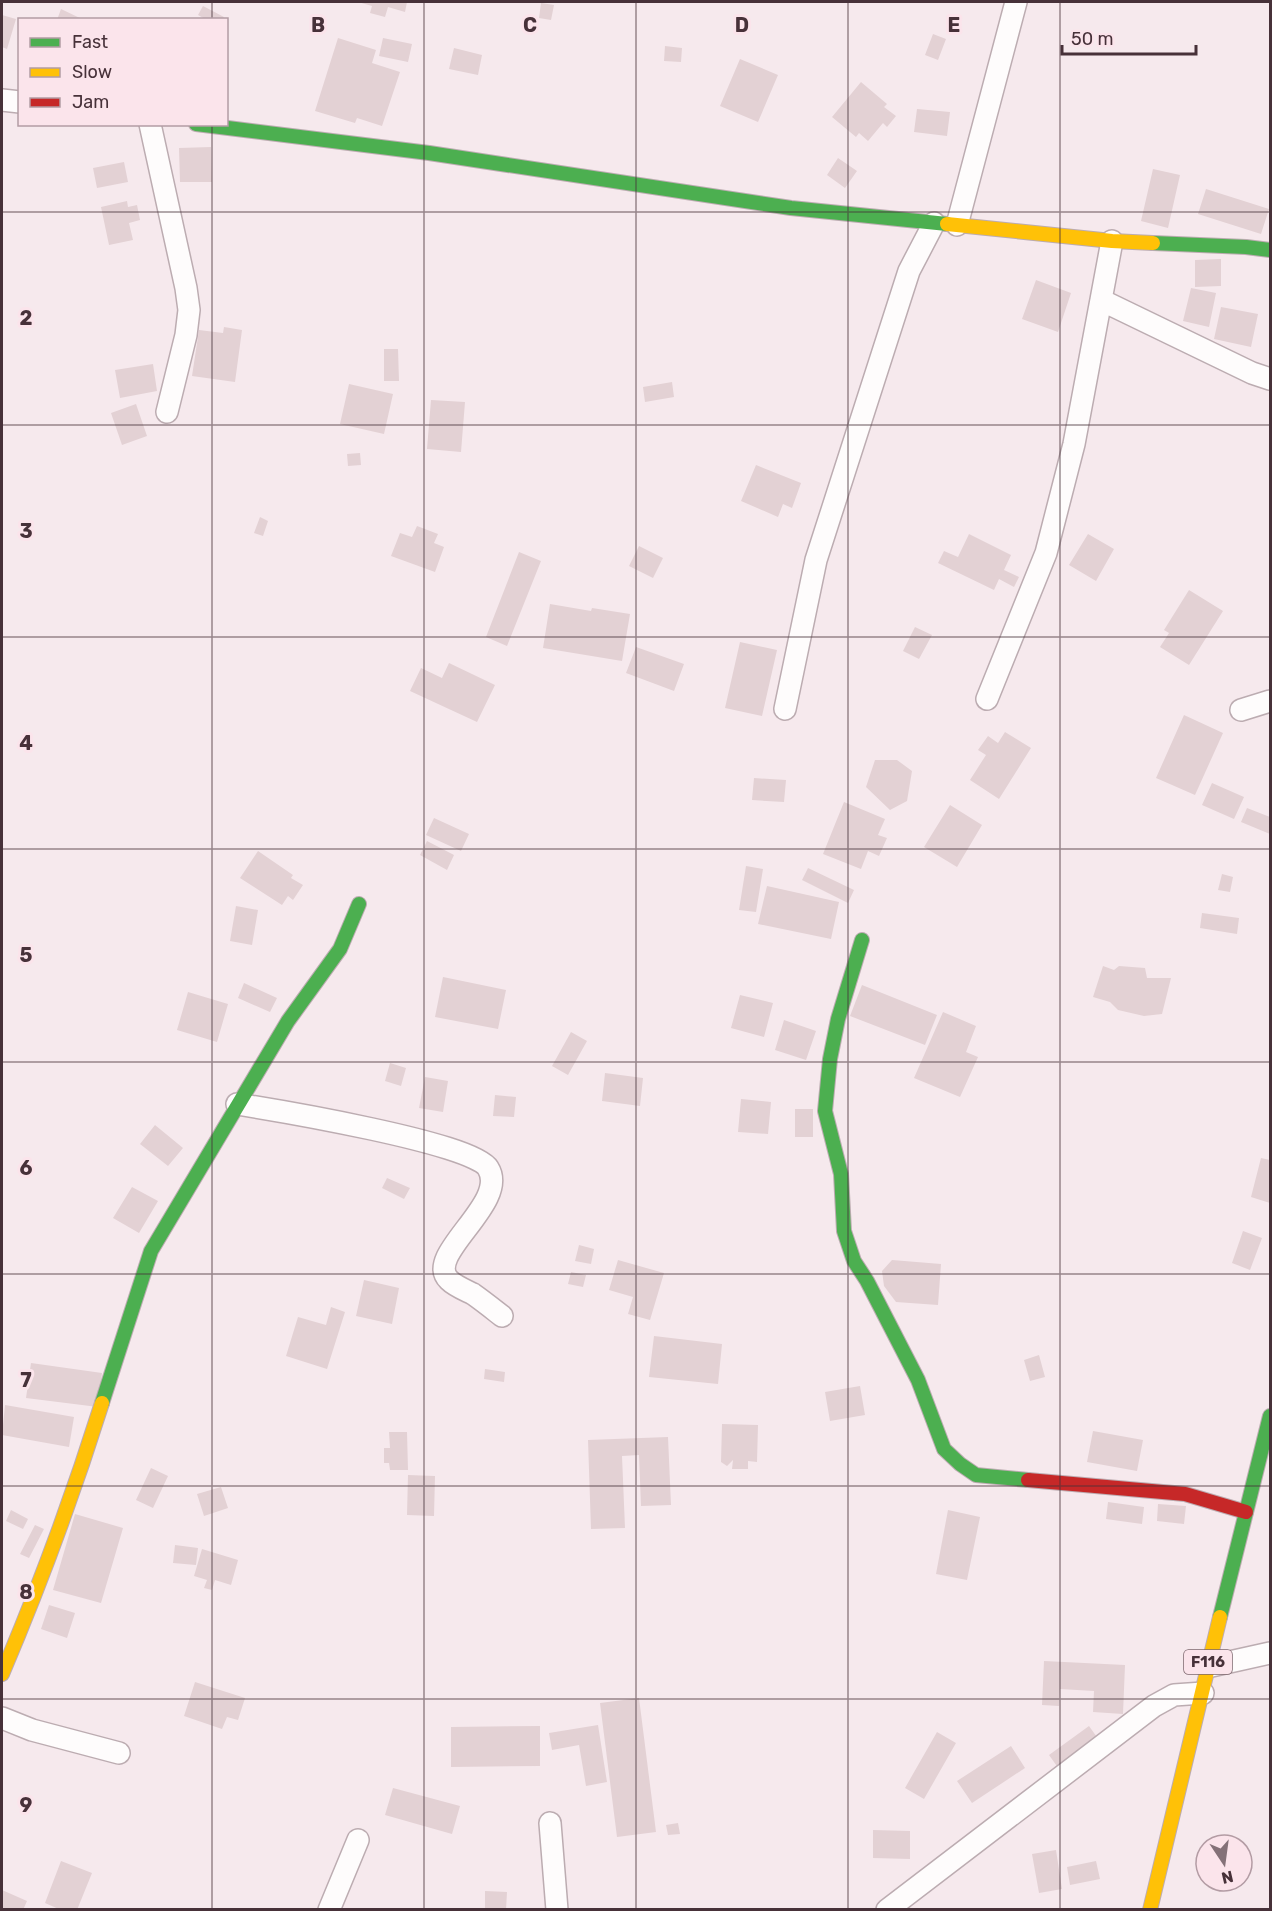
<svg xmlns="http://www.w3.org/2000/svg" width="1272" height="1911" font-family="Rubik,sans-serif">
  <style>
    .building { fill: #e3d1d4 }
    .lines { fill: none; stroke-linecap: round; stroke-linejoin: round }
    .street-casing { stroke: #bcacb1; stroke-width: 24 }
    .fast-casing { stroke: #bcacb1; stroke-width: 16 }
    .slow-casing { stroke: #bcacb1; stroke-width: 16 }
    .jam-casing { stroke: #bcacb1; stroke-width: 16 }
    .street { stroke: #fefcfc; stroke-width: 21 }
    .fast { stroke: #4caf50; stroke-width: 14 }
    .slow { stroke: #ffc107; stroke-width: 14 }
    .jam { stroke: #c62828; stroke-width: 14 }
    .grid { fill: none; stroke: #473139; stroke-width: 1.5; stroke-opacity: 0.55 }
    .labels { text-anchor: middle; stroke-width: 6; stroke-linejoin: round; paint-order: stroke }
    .shield { fill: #fbe4eb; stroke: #7d676e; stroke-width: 1.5 }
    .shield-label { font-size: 15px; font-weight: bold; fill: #473139 }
    .grid-label { font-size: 20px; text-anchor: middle; font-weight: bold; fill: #473139; stroke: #fbe4eb; stroke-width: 6; stroke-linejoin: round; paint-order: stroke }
  </style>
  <rect width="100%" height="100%" fill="#f6e9ed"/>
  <!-- building -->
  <path class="building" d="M358 2H407L405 12 388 7 385 17 370 13 372 6Z
    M541 3 554 5 551 20 539 18Z
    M203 6 224 17 222 20H207L198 15Z
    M61 9 84 20H57Z
    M2 15 16 19 7 49 2 47Z
    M933 34 946 39 938 60 925 55Z
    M338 38 376 50 372 63 400 72 382 126 357 118 355 123 315 111Z
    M383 38 412 44 408 62 379 56Z
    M665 46 682 48 681 62 664 61Z
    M454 48 482 55 478 75 449 69Z
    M740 59 778 75 758 122 720 106Z
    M861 82 887 104 884 107 896 116 887 127 883 123 868 141 859 133 856 137 832 117Z
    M917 109 950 112 947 136 914 132Z
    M211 147 212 182H180L179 148Z
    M838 158 857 171 845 188 827 175Z
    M124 162 128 182 97 188 93 168Z
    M1153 169 1180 175 1168 228 1141 221Z
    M1206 189 1269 209 1261 234 1198 214Z
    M127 201 128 207 137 205 140 220 129 223 133 240 109 245 101 207Z
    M1221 259V286L1195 287V260Z
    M1036 280 1071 293 1058 332 1022 319Z
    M1191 288 1216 293 1209 327 1183 321Z
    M1221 307 1258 314 1251 347 1214 339Z
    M224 327 242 330 235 382 192 376 199 330 223 333Z
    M384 349H398L399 381H384Z
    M153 364 157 391 120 398 115 370Z
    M672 382 674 397 645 402 643 387Z
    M349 384 393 394 384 434 340 424Z
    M431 400 465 402 461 452 427 449Z
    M136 404 147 436 122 445 111 413Z
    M360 453 361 465 348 466 347 454Z
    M756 465 801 483 792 508 783 504 778 517 741 501Z
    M260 517 268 521 263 536 254 533Z
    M417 526 438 534 434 543 444 547 435 572 391 556 400 533 412 537Z
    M969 534 1011 555 1004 570 1019 577 1014 587 999 579 994 590 938 563 944 551 958 557Z
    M1088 534 1114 549 1096 581 1069 565Z
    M639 546 663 558 653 578 629 566Z
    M519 552 541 561 507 646 486 637Z
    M1189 590 1223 611 1189 665 1160 647 1169 633 1164 630Z
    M550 604 591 611 592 608 630 614 622 661 543 648Z
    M915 627 932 635 919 659 903 651Z
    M740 642 777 650 762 716 725 708Z
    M636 647 684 664 674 691 626 673Z
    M449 663 495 685 477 722 410 691 421 668 442 678Z
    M1184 715 1223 733 1195 795 1156 778Z
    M1005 732 1031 748 999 799 970 780 986 755 978 750 988 736 998 743Z
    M875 760H897L912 771 907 801 890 810 866 787Z
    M754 778 786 780 784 802 752 800Z
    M1212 783 1244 797 1234 819 1202 805Z
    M844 802 885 819 878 835 887 838 879 856 868 851 861 869 823 854Z
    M950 805 982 825 957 867 924 847Z
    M1247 808 1270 817V834L1241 822Z
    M434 818 469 834 461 851 426 835Z
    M427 841 454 855 447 870 420 855Z
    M258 851 293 875 291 878 303 885 293 900 288 896 282 905 240 878Z
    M746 866 763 869 756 912 739 910Z
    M808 868 854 890 848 903 802 880Z
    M1222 874 1233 877 1230 892 1218 890Z
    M767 886 839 902 831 939 758 924Z
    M236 906 258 910 252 945 230 941Z
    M1202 913 1239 918 1237 934 1200 928Z
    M1103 966 1114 970 1119 966 1145 968 1147 978H1171L1162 1014 1144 1016 1118 1010 1110 1002 1093 997Z
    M443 977 506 990 498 1029 435 1017Z
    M244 983 277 998 270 1012 238 998Z
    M862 985 937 1015 925 1045 850 1016Z
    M188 992 228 1004 217 1042 177 1030Z
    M740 995 773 1003 764 1037 731 1028Z
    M943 1012 976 1026 966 1052 978 1057 960 1097 914 1078Z
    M784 1020 816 1031 806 1060 775 1050Z
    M571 1032 587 1041 568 1075 552 1066Z
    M390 1063 406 1068 401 1086 385 1081Z
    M605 1073 643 1078 640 1106 602 1101Z
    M425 1077 448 1081 443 1112 419 1108Z
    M495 1095 516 1097 514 1117 493 1116Z
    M741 1099 771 1102 768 1134 738 1132Z
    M795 1109H813V1137H795Z
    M155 1125 183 1148 168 1166 140 1144Z
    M1261 1158 1270 1160V1203L1251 1197Z
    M387 1178 410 1188 404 1199 382 1188Z
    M132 1187 158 1201 139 1233 113 1218Z
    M1243 1231 1262 1238 1250 1270 1232 1263Z
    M579 1245 594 1249 591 1264 575 1261Z
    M618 1260 664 1273 650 1320 628 1314 633 1297 609 1290Z
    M892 1260 941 1264 938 1305 896 1302 884 1286 882 1271Z
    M571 1272 586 1275 583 1287 568 1284Z
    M364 1280 399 1288 392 1324 356 1316Z
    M331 1307 345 1312 327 1369 286 1356 298 1317 326 1325Z
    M654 1336 722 1344 718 1384 649 1377Z
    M1039 1355 1045 1377 1030 1381 1024 1360Z
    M31 1363 102 1373 98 1407 26 1398Z
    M485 1369 505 1372 504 1382 484 1379Z
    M860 1386 865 1415 830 1421 825 1392Z
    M5 1405 74 1417 69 1447 2 1435Z
    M722 1424 758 1425 757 1462 748 1461V1469H732L733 1460 727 1466 721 1462Z
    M1093 1431 1143 1440 1137 1471 1087 1462Z
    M389 1432H407L408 1470H390L389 1463H384V1448H390Z
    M668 1437 671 1505 641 1506 639 1455 622 1456 625 1528 591 1529 588 1440Z
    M151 1468 168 1476 153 1508 136 1500Z
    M408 1475 435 1476 434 1516 407 1515Z
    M221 1487 228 1508 204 1516 197 1494Z
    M1108 1502 1144 1507 1142 1524 1106 1519Z
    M1158 1504 1186 1506 1184 1524 1157 1521Z
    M11 1510 28 1519 23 1529 6 1521Z
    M948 1510 980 1517 967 1580 936 1574Z
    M75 1514 123 1528 101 1603 53 1590Z
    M35 1525 44 1529 29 1558 20 1554Z
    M175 1545 198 1548 196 1565 173 1563Z
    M202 1549 238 1560 231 1585 215 1580 212 1590 204 1588 207 1580 194 1576Z
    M49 1605 75 1613 67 1638 41 1629Z
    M1044 1661 1125 1665 1123 1714 1093 1712 1094 1691 1060 1689 1059 1706 1042 1705Z
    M195 1682 245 1698 238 1720 227 1717 222 1729 184 1716Z
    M639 1698 656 1832 617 1837 600 1703Z
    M598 1725 607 1782 586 1786 579 1745 552 1750 549 1733Z
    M540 1726V1766L451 1767V1727Z
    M1089 1726 1099 1740 1059 1769 1049 1755Z
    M937 1732 956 1743 924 1799 905 1788Z
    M1011 1746 1025 1768 972 1803 957 1781Z
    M393 1788 460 1806 452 1834 385 1815Z
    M678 1823 680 1834 668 1835 666 1825Z
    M873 1830 910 1831V1859L873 1858Z
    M1056 1850 1062 1889 1039 1893 1032 1854Z
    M61 1861 92 1873 77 1910H61L45 1903Z
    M1096 1861 1100 1879 1070 1885 1067 1867Z
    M2 1890 27 1901 23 1910H2Z
    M485 1891 507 1892 506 1910H485Z"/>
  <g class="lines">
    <defs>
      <path id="street" d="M2 100 20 102
        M150 124 186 288 189 310 186 335 167 412
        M957 225 1016 2
        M1101 300 1252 373 1270 379
        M987 699 1046 553 1074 444 1112 241
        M785 709 816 560 909 271 934 223
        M1241 710 1270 701
        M237 1104C275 1110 473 1143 488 1168 510 1203 423 1255 449 1280 455 1286 465 1290 473 1294 483 1301 493 1309 502 1316
        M1207 1667 1270 1653
        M2 1718 32 1730 119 1753
        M550 1823 557 1910
        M329 1910 358 1840
        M887 1910 1154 1706 1174 1695 1203 1693"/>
      <path id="fast" d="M196 124 429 153 791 208 947 224
        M1153 243 1246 247 1270 250
        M862 940 838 1019 830 1059 825 1111 841 1174 844 1231 854 1261 867 1281 918 1380 944 1449 960 1464 976 1475 1028 1480
        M102 1403 151 1251 288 1021 340 949 359 904
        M1220 1617 1270 1416"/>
      <path id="slow" d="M947 224 1112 241 1153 243
        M2 1674C40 1585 73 1495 102 1403
        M1150 1910 1220 1617"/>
      <path id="jam" d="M1028 1480 1185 1494 1246 1512"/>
    </defs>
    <!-- street casing -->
    <use href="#street" class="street-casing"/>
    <!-- fast casing -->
    <use href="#fast" class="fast-casing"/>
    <!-- slow casing -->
    <use href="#slow" class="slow-casing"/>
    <!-- jam casing -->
    <use href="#jam" class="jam-casing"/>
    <!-- street -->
    <use href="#street" class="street"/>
    <!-- fast -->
    <use href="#fast" class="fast"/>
    <!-- slow -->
    <use href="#slow" class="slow"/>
    <!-- jam -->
    <use href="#jam" class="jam"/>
  </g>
  <!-- grid -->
  <path class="grid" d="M212 2V20M424 2V1910M636 2V1910M848 2V1910M1060 2V1910M212 124V1910M2 212H1270M2 425H1270M2 637H1270M2 849H1270M2 1062H1270M2 1274H1270M2 1486H1270M2 1699H1270"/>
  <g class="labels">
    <!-- shield labels -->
    <rect class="shield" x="1184" y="1650" width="48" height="24" rx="4.5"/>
    <g class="shield-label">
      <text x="1208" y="1667">F116</text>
    </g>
  </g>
  <g class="grid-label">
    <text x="318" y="32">B</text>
    <text x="530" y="32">C</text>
    <text x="742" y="32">D</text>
    <text x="954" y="32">E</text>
    <text x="26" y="325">2</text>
    <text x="26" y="538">3</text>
    <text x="26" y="750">4</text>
    <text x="26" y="962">5</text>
    <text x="26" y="1175">6</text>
    <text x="26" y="1387">7</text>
    <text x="26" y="1599">8</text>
    <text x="26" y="1812">9</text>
  </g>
  <!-- border -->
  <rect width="1272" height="1911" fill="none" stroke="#473139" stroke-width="6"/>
  <!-- legend -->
  <rect x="18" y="18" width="210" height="108" fill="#fbe4eb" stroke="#b39ca4" stroke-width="1.5"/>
  <rect x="30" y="38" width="30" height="9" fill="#4caf50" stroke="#b39ca4" stroke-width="1.5"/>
  <text x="72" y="48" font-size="18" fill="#473139">Fast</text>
  <rect x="30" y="68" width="30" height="9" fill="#ffc107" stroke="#b39ca4" stroke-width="1.5"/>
  <text x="72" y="78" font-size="18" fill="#473139">Slow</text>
  <rect x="30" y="98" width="30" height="9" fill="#c62828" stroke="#b39ca4" stroke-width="1.5"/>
  <text x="72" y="108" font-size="18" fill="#473139">Jam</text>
  <!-- north arrow -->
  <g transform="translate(1224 1863) rotate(167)"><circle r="28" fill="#fbe4eb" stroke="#b39ca4" stroke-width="1.5"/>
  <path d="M0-4.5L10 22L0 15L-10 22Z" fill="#847178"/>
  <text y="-9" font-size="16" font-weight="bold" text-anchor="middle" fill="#473139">N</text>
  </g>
  <!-- scale -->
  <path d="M1062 45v9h134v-9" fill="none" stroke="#473139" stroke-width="3"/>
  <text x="1071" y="45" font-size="18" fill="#473139" stroke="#fbe4eb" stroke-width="4.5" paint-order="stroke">50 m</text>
</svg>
